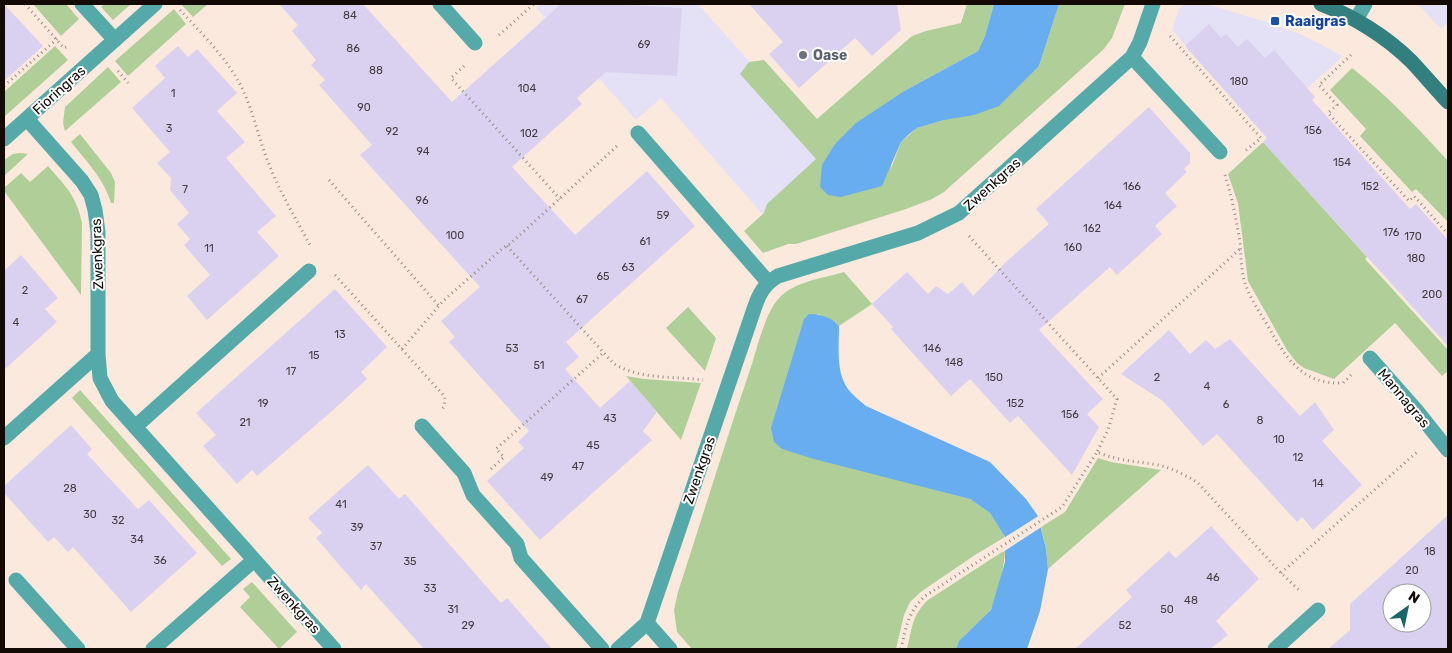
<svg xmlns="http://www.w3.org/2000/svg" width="1452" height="653" font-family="Rubik,sans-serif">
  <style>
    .commercial { fill: #e4e0f6 }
    .green { fill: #afce98 }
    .water { fill: #68adf0 }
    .pier { fill: #fbe9dd }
    .building { fill: #dad1f0; fill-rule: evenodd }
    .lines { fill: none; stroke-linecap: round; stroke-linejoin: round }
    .path { stroke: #998b82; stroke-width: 3; stroke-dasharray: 1 4; stroke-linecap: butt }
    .lane { stroke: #55a9a9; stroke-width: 15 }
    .street { stroke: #55a9a9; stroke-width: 15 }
    .secondary { stroke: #337e7e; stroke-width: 15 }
    .transit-dot { fill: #1a4fb4; stroke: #fff; stroke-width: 2 }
    .worship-dot { fill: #6b7280; stroke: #fff; stroke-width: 2 }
    .labels { text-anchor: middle; stroke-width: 4; stroke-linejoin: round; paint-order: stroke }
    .number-label { font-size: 11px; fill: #453c40 }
    .transit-label { font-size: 14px; font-weight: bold; fill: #164399; stroke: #fff; text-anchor: start }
    .worship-label { font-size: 14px; font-weight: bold; fill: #5b616d; stroke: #fff; text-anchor: start }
    .street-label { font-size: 14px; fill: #130a05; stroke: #fff }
  </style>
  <rect width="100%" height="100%" fill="#fbe9dd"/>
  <!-- commercial -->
  <path class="commercial" d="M541 4H698L830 152 771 224 661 98 636 120 536 8Z
    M1186 4H1207L1266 22 1300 34 1343 56 1261 130 1172 30 1179 9Z
    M1418 4H1448V22L1441 29Z"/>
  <!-- green -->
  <path class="green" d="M33 4H66L79 19 61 36Z
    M104 4H131L113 20 101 7Z
    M181 4H208L193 17Z
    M967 4H994L985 36 978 51 906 90 890 171 901 142 917 128 944 120 1039 66 1059 4H1125L1112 38 1104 49 944 192 932 199 906 209 796 244H788L763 253 744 231 764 213 767 204 816 159 740 74 749 62 764 60 817 119 912 36 926 31 961 23Z
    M174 9 186 24 128 76 115 61Z
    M55 46 68 60 4 117V92Z
    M108 67 121 82 65 131 63 123 65 107Z
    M1352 68C1388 96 1418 128 1448 161V222L1416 189 1412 192 1360 136 1366 129 1330 90Z
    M80 134 111 173 115 182 114 203H111C104 179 86 161 71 142Z
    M1262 143H1264L1367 257 1365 259 1448 350V371L1442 376 1395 323 1334 379 1304 368 1297 363 1287 350 1248 281 1238 203 1228 174Z
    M20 153 28 154 4 176V160L13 154Z
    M48 166C66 187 76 195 82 223L81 295 4 191V188L21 173 30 182Z
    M844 272 872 304 839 326 835 322 818 314 782 449 970 499 990 513 1005 537 975 555 922 591 910 602 904 615 896 649H692L677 632 674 610 678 592C702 518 725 443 750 370 757 349 765 312 780 297 796 281 824 278 844 272Z
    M688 307 716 338 705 371 666 328Z
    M626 376 644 379 701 383 681 440Z
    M80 390 231 559 222 566 72 398Z
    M1098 458 1111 462 1161 470 1048 569 1046 549 1041 527 1065 512Z
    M1005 550C1005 563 997 602 990 611 979 624 963 633 956 649H907C912 629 912 615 928 600Z
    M252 582 297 632 279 649 240 607 250 597 243 589Z"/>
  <!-- water -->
  <path class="water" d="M994 4H1059L1039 66 999 106 974 115 944 120 917 128 908 135 901 142 882 186 841 197 828 195 820 187 822 165 835 144 856 123 906 90 978 51 985 36Z
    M809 314C819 314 832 317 839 326 839 345 836 369 846 386 851 394 859 400 866 406L990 462 1026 499 1038 516 1046 549 1048 569 1040 611 1027 649H956L959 641 991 610 1005 562V537L990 513 970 499 814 459 782 449 774 442 771 428 804 319Z"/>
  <!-- pier -->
  <path class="pier" d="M1040 515 1043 526 1003 552 1002 539Z"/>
  <!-- building -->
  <path class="building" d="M4 4 43 46 4 81Z
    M279 4H363L452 102 561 4H610L682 8 677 76 606 72 577 98 582 104 512 167 575 235 647 171 695 226 566 342 579 357 565 369 600 408 630 381 657 412 643 431 652 440 540 540 487 481 524 448 518 442 529 431 449 342 455 337 441 321 480 287 360 155 372 145 319 85 325 80 311 65 316 60 292 31 298 25Z
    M749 4H897L901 30 872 56 855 38 799 88 769 54 783 42Z
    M1209 24 1221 38 1226 34 1238 47 1247 39 1265 58 1274 50 1315 97 1312 100 1410 209 1416 204 1448 240V346L1263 142 1267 138 1185 46Z
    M178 46 188 57 197 49 237 93 217 111 245 142 226 158 276 216 257 232 279 256 207 320 187 296 210 275 184 245 190 239 177 224 189 213 170 190 171 178 157 163 170 152 132 108 165 78 155 66Z
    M1149 107 1190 153V163L1184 169 1187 172 1165 193 1177 206 1155 226 1162 234 1117 275 1110 267 1039 330 1103 399 1087 414 1099 427 1072 475 1018 416 1010 423 970 379 951 396 891 329 893 327 872 304 907 272 928 294 936 286 948 294 962 282 973 296 1007 261 1049 224 1036 209Z
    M21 255 58 298 45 309 57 322 4 370V271Z
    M335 289 387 347 361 372 367 379 332 411 257 476 252 470 237 484 203 446 216 435 196 413Z
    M1169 330 1190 354 1206 340 1215 349 1230 339 1300 416 1315 402 1334 430 1322 441 1362 485 1313 530 1302 517 1297 522 1217 434 1203 446 1163 401 1121 374Z
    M71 425 92 449 87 454 138 509 149 500 197 553 131 612 73 547 68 552 54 537 48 542 4 493V486Z
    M368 465 399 499 405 494 501 603 507 598 552 649H424L366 584 361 590 316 538 322 533 308 518Z
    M1448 515V649H1328L1350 630V604ZM1392 593H1422V623H1392Z
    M1211 526 1259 579 1216 621 1228 635 1210 649H1075L1132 597 1126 590 1169 551 1176 558Z"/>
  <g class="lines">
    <!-- path -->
    <path class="path" d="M25 4 64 48 66 47
      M180 10C202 34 227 58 242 88 254 113 259 141 270 167 281 194 296 219 310 245
      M499 35 534 4
      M1170 36 1261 138 1245 151
      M1351 55 1319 85 1337 105 1328 113 1409 201 1414 196 1448 234
      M464 66 451 78 560 199
      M118 71 128 83
      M4 86 57 39
      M1225 175C1232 197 1236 219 1240 242 1241 255 1241 268 1244 280 1248 295 1257 308 1265 321 1284 354 1299 385 1343 383L1351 375
      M329 180 439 306
      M969 236 1117 399 1108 430 1097 452
      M507 246 613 363C639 380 673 376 703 380
      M335 275 445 397 444 407 441 410
      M402 349 443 301 503 248 510 244 617 146
      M1098 378 1240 249
      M491 469 504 457 496 449 603 353
      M1281 573 1417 452
      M901 649C906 627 908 612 925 596L1062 507 1097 452C1117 461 1137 461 1158 465 1172 468 1185 475 1197 482L1281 573 1300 591"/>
    <!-- lane -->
    <path class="lane" d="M1356 20 1365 4
      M1132 57 1220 152
      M638 133 768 282"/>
    <!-- street -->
    <path class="street" d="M82 4 115 40
      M440 4 475 43
      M27 119 82 181 91 195 95 210 98 232V354L100 378 112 401 334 649
      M4 139 155 4
      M1370 358 1416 410 1448 450
      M422 426 464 473 473 495 517 544 521 558 602 649
      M135 427 309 271
      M4 438 98 354
      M16 580 78 649
      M647 623 670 649
      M153 649 254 560
      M618 649 647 623 754 309C759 294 764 284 778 276L918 233 959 213 1132 57 1140 42 1153 4
      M1275 649 1318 610"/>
    <!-- secondary -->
    <path class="secondary" d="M1321 4C1353 16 1387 37 1412 62 1424 75 1436 89 1448 102"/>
  </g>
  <!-- markers -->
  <rect class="transit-dot" x="1270" y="16" width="10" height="10" rx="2.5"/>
  <circle class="worship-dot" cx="803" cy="55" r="5"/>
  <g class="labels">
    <!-- number labels -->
    <g class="number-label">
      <text x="350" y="19">84</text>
      <text x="644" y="48">69</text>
      <text x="353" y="52">86</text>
      <text x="376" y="74">88</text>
      <text x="1239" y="85">180</text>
      <text x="527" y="92">104</text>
      <text x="173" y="97">1</text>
      <text x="364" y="111">90</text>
      <text x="169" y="132">3</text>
      <text x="1313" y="134">156</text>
      <text x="392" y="135">92</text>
      <text x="529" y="137">102</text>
      <text x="423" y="155">94</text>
      <text x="1342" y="166">154</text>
      <text x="1132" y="190">166</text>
      <text x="1370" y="190">152</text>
      <text x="185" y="193">7</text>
      <text x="422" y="204">96</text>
      <text x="1113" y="209">164</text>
      <text x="663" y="219">59</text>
      <text x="1092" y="232">162</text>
      <text x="1391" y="236">176</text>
      <text x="455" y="239">100</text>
      <text x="1413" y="240">170</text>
      <text x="645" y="245">61</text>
      <text x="1073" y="251">160</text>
      <text x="209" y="252">11</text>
      <text x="1416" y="262">180</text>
      <text x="628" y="271">63</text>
      <text x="603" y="280">65</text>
      <text x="25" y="294">2</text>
      <text x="1432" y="298">200</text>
      <text x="582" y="303">67</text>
      <text x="16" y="326">4</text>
      <text x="340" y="338">13</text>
      <text x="512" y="352">53</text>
      <text x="932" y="352">146</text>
      <text x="314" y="359">15</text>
      <text x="954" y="366">148</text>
      <text x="539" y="369">51</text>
      <text x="291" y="375">17</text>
      <text x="994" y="381">150</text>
      <text x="1157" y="381">2</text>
      <text x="1207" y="390">4</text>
      <text x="263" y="407">19</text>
      <text x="1015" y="407">152</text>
      <text x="1226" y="408">6</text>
      <text x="1070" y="418">156</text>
      <text x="610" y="422">43</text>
      <text x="1260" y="424">8</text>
      <text x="245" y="426">21</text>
      <text x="1279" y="443">10</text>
      <text x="593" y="449">45</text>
      <text x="1298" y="461">12</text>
      <text x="578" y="470">47</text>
      <text x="547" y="481">49</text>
      <text x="1318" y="487">14</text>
      <text x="70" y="492">28</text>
      <text x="341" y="508">41</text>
      <text x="90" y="518">30</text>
      <text x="118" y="524">32</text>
      <text x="357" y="531">39</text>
      <text x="137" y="543">34</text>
      <text x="376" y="550">37</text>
      <text x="1430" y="555">18</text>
      <text x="160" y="564">36</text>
      <text x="410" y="565">35</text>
      <text x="1412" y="574">20</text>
      <text x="1213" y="581">46</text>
      <text x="430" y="592">33</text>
      <text x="1191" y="604">48</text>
      <text x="453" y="613">31</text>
      <text x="1167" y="613">50</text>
      <text x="468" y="629">29</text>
      <text x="1125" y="629">52</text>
    </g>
    <!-- transit labels -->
    <g class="transit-label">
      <text x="1285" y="26">Raaigras</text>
    </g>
    <!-- worship labels -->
    <g class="worship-label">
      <text x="813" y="60">Oase</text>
    </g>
    <!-- street labels -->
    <g class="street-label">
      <text transform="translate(59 90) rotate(-42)" y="5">Fioringras</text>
      <text transform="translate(992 184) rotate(-42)" y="5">Zwenkgras</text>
      <text transform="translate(97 254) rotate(-92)" y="5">Zwenkgras</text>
      <text transform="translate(1404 398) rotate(50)" y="5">Mannagras</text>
      <text transform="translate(699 470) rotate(-71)" y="5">Zwenkgras</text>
      <text transform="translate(294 605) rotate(48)" y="5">Zwenkgras</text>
    </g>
  </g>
  <!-- border -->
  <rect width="1452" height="653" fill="none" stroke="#130a05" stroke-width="10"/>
  <!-- north arrow -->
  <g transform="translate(1407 608) rotate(33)"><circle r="24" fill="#ffffff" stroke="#a19d9b"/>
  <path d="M0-4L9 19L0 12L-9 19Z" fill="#176669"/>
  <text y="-8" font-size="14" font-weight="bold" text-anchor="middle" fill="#130a05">N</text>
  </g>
</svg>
